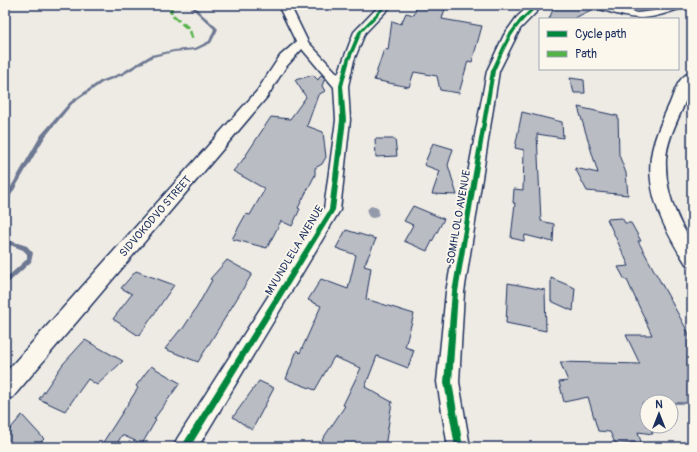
<svg xmlns="http://www.w3.org/2000/svg" width="697" height="452" font-family="Pangolin,sans-serif">
  <style>
    .lines { fill: none; stroke-linecap: round; stroke-linejoin: round }
    .stream { fill: #6d7892; fill-rule: evenodd }
    .building { fill: #b9bcc3; stroke: #1b2f5e }
    .minor-casing { stroke: #1b2f5e; stroke-width: 3 }
    .minor { fill: #fbf7ec; fill-rule: evenodd }
    .quiet { stroke: #55b248; stroke-width: 3.5; stroke-dasharray: 8 3.5; stroke-linecap: butt }
    .cycleway-casing { stroke: #fbf7ec; stroke-width: 2 }
    .cycleway { fill: #00873e; fill-rule: evenodd }
    .tree { fill: #939aaa }
    .labels { text-anchor: middle; stroke-width: 3.5; stroke-linejoin: round; paint-order: stroke }
    .street-label { font-size: 11px; fill: #1b2f5e; stroke: #fbf7ec }
  </style>
  <rect width="100%" height="100%" fill="#eeebe4"/>
  <filter id="ink" filterUnits="userSpaceOnUse"><feTurbulence type="fractalNoise" baseFrequency=".025" numOctaves="2"/><feDisplacementMap in="SourceGraphic" scale="8" xChannelSelector="R" yChannelSelector="G"/><feConvolveMatrix kernelMatrix="1 2 1 2 8 2 1 2 1" color-interpolation-filters="sRGB"/></filter>
  <g filter="url(#ink)">
    <g class="lines">
      <!-- stream -->
      <path class="stream" d="M190 5H194C200 14 210 20 218 29L211 43 196 50 174 52 153 57 123 75 102 83 72 104 45 137 7 202 5 203V197L41 135 70 102 100 81 121 73 151 55 174 50 195 48 209 41 214 29 196 12Z
        M5 239 27 246 33 253 31 262 7 284H5V279L27 259V254L23 250 5 243Z"/>
    </g>
    <!-- building -->
    <path class="building" d="M417 5H446L442 19 482 26 472 62 468 61 459 93 440 90 437 76 414 72 409 87 374 80 384 49 388 50 392 21 401 24 406 13 414 15Z
      M555 5H590L593 9 573 19H549Z
      M313 75 318 80 321 75 325 78 322 86 325 91 318 95 307 126 323 132 326 157 322 164 315 168V175L298 208 300 209 292 226 281 221 267 248 232 239 246 214 250 215 265 189 233 171 242 161 271 117 290 119 306 97 295 80Z
      M570 78 584 80 585 93H574Z
      M578 107 618 116 619 155 626 173 628 195 587 191 575 168 598 173Z
      M522 112 562 122 563 138 537 134 541 221 554 224 553 242 525 235 524 241 511 238 515 203H513L514 189 523 190 524 150 515 148Z
      M375 139H395L397 156 376 157Z
      M433 143 453 149 448 165 457 195 432 194 440 171 424 165Z
      M413 206 444 219 427 251 404 241 413 225 404 221Z
      M622 218 625 223H631L641 241H638L688 332 692 347V403H642L647 417V426H650L653 434 638 432 641 442 616 445 610 432 598 431 588 397 564 402 559 382 568 381 560 362 640 364 626 335H652L627 280H625L618 267 629 266 607 219Z
      M346 230 376 239 364 266 371 268 366 299 414 314 405 347 414 350 408 368 377 356 365 387 392 402 385 447H330L322 440 345 406 343 405 361 368 334 357 315 390 286 379 297 350 300 353 321 306 308 300 321 279 348 289 356 255 336 248Z
      M227 260 252 274 198 362 165 349 180 330H182L197 307 212 280 210 279Z
      M136 271 174 285 139 336 113 319 132 294 121 288Z
      M551 278 575 288 573 311 551 301Z
      M508 283 545 290 546 331 506 323Z
      M85 340 123 361 97 385 88 379 65 411 39 399 63 364Z
      M151 366 180 383 154 419 156 420 142 444 122 435 115 447H100L138 388 136 386Z
      M259 381 274 388 252 430 233 417Z
      M22 415 44 439 36 447H5V435Z"/>
    <g class="lines">
      <defs>
        <path id="minor" d="M278 5H290L308 42 338 74 354 32 380 5H392L365 33 354 60 348 86 350 120 340 210 198 447H174L177 439 324 209 336 120 334 87 302 49 285 68 267 97 13 397 5 400V373L257 91 280 56 296 42Z
          M530 5H543L520 29 499 71 464 292 459 382 470 447H448L437 382 446 292 487 71 504 35 517 17Z
          M591 5H609L637 13 653 11 669 5H686L684 7C641 23 636 20 593 7Z
          M692 72C692 101 668 128 666 159 665 181 671 204 681 224 684 230 691 238 692 245 693 252 692 260 692 267L686 264C664 229 641 186 654 143 658 129 664 116 670 103 675 91 678 76 692 72Z"/>
      </defs>
      <!-- minor casing -->
      <use href="#minor" class="minor-casing"/>
      <!-- minor -->
      <use href="#minor" class="minor"/>
      <!-- quiet -->
      <path class="quiet" d="M171 5V14L189 29 192 39"/>
      <defs>
        <path id="cycleway" d="M384 5H388L362 32 350 60 343 86 346 120 335 210 190 447H181L329 210 340 120 339 86 346 60 358 32Z
          M535 5H539C534 10 528 15 523 21 510 35 503 53 495 71L458 292 452 382 463 447H455L444 382 452 292 491 71 508 35 520 19Z"/>
      </defs>
      <!-- cycleway casing -->
      <use href="#cycleway" class="cycleway-casing"/>
      <!-- cycleway -->
      <use href="#cycleway" class="cycleway"/>
    </g>
    <!-- trees -->
    <circle class="tree" cx="373" cy="212" r="6"/>
  </g>
  <g class="labels">
    <!-- street labels -->
    <g class="street-label">
      <text transform="translate(155 216) rotate(-49)" y="4">SIDVOKODVO STREET</text>
      <text transform="translate(458 217) rotate(-80)" y="4">SOMHLOLO AVENUE</text>
      <text transform="translate(294 250) rotate(-59)" y="4">MVUNDLELA AVENUE</text>
    </g>
  </g>
  <!-- margin -->
  <rect width="697" height="452" fill="none" stroke="#fbf7ec" stroke-width="20"/>
  <rect x="10" y="10" width="677" height="432" fill="none" stroke="#1b2f5e" stroke-width="1.5" filter="url(#ink)"/>
  <!-- legend -->
  <rect x="539" y="18" width="140" height="52" fill="#fbf7ec" stroke="#a1a7b3"/>
  <rect x="547" y="31" width="20" height="6" fill="#00873e" stroke="#a1a7b3"/>
  <text x="575" y="38" font-size="12" fill="#1b2f5e">Cycle path</text>
  <rect x="547" y="51" width="20" height="6" fill="#55b248" stroke="#a1a7b3"/>
  <text x="575" y="58" font-size="12" fill="#1b2f5e">Path</text>
  <!-- north arrow -->
  <g transform="translate(659 414)"><circle r="19" fill="#fbf7ec" stroke="#a1a7b3"/>
  <path d="M0-3L7 15L0 10L-7 15Z" fill="#1b2f5e"/>
  <text y="-6" font-size="11" font-weight="bold" text-anchor="middle" fill="#1b2f5e">N</text>
  </g>
</svg>
